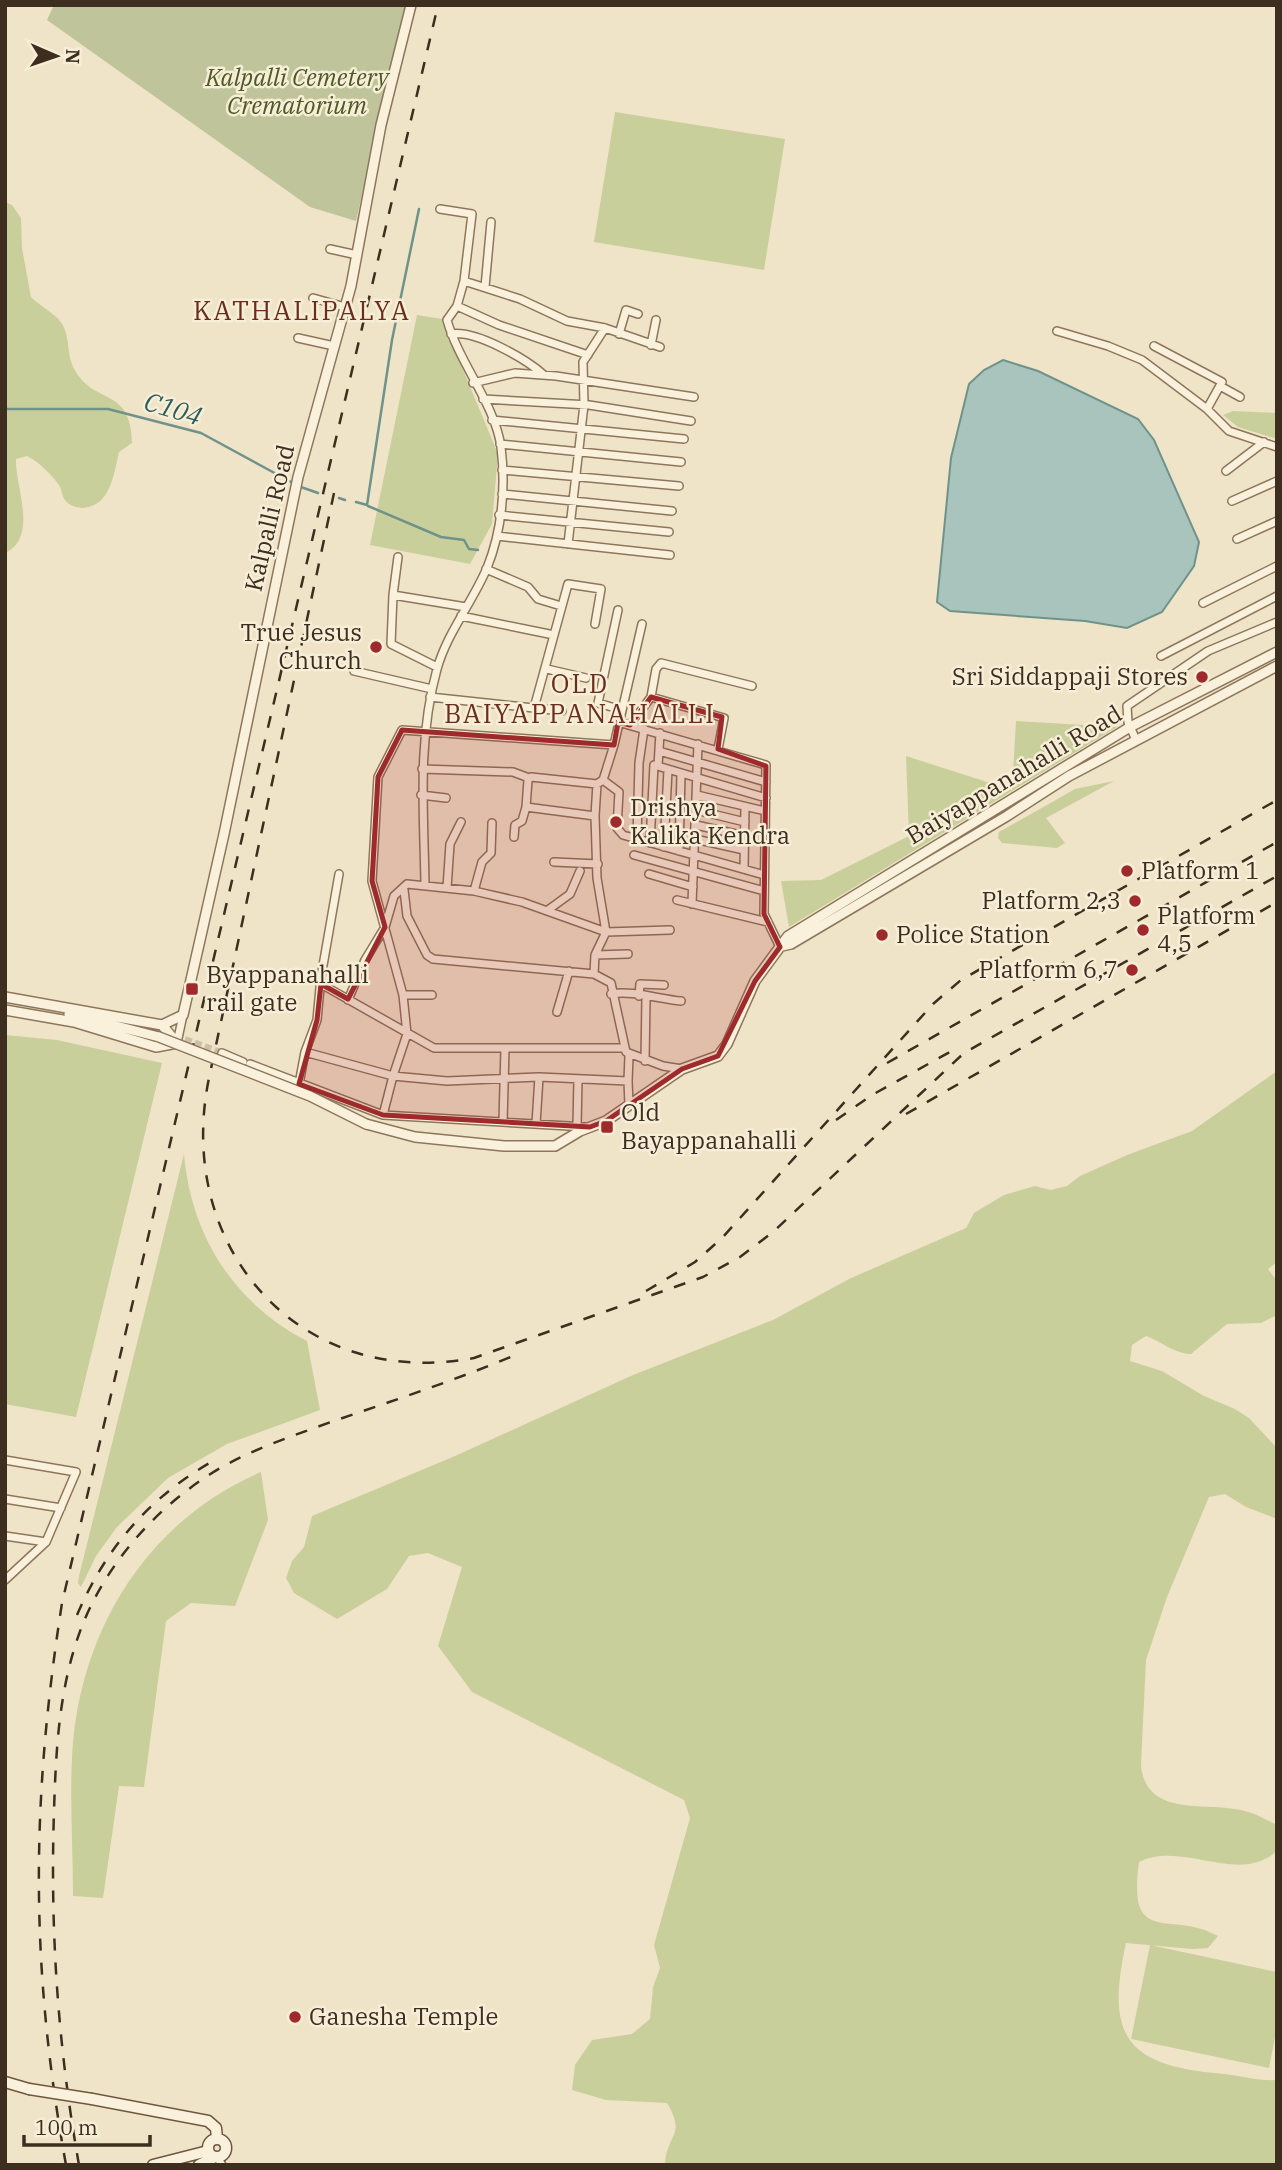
<svg xmlns="http://www.w3.org/2000/svg" width="1282" height="2170" font-family="'IBM Plex Serif',serif">
  <style>
    .green { fill: #c9cf9b }
    .cemetery { fill: #bfc49a }
    .water { fill: #a9c4bc; stroke: #6f938a; stroke-width: 2 }
    .lines { fill: none; stroke-linecap: round; stroke-linejoin: round }
    .stream { stroke: #6f938a; stroke-width: 2.5 }
    .minor-tunnel { stroke: #ccc0a6; stroke-width: 7; stroke-dasharray: 7 3.5; stroke-linecap: butt }
    .minor-casing { stroke: #8d765c; stroke-width: 10 }
    .tertiary-casing { stroke: #8d765c; stroke-width: 12 }
    .secondary-casing { stroke: #6f573f; stroke-width: 13 }
    .minor { stroke: #faf1dc; stroke-width: 7 }
    .tertiary { stroke: #faf1dc; stroke-width: 9 }
    .secondary { stroke: #faf1dc; stroke-width: 10 }
    .rail { stroke: #3d2e20; stroke-width: 2.5; stroke-dasharray: 12 12; stroke-linecap: butt }
    .tertiary-bridge-casing { stroke: #8d765c; stroke-width: 12; stroke-linecap: butt }
    .secondary-bridge-casing { stroke: #6f573f; stroke-width: 13; stroke-linecap: butt }
    .tertiary-bridge { stroke: #faf1dc; stroke-width: 9 }
    .secondary-bridge { stroke: #faf1dc; stroke-width: 10 }
    .marked { fill: #9e2a2b; fill-opacity: 0.2; stroke: #9e2a2b; stroke-width: 5; stroke-linejoin: round }
    .poi-dot { fill: #9e2a2b; stroke: #f7eed8; stroke-width: 2.5 }
    .labels { text-anchor: middle; stroke-width: 5; stroke-linejoin: round; paint-order: stroke }
    .park-label { font-size: 24px; font-style: italic; fill: #4d5a26; stroke: #f7eed8 }
    .street-label { font-size: 24px; fill: #3d2e20; stroke: #f7eed8 }
    .poi-label { font-size: 24px; fill: #3d2e20; stroke: #f7eed8; text-anchor: start }
    .neighbourhood-label { font-size: 26px; letter-spacing: 2px; fill: #6b2e1e; stroke: #f7eed8 }
    .water-label { font-size: 26px; font-style: italic; fill: #2f5d5a; stroke: #f7eed8 }
  </style>
  <rect width="100%" height="100%" fill="#f0e4c8"/>
  <!-- green -->
  <path class="green" d="M615 112 785 139 764 270 594 242Z
    M5 202 12 205 21 218 22 248 31 297C42 308 61 316 65 330 70 344 67 359 76 372 96 405 131 387 132 443L119 452C114 473 111 505 84 508 78 508 69 506 65 500 62 496 62 490 59 485 50 473 40 463 27 456L16 459C15 487 39 537 5 553Z
    M417 315 442 319 498 454 492 524 470 564 370 545Z
    M1233 411 1277 413V439L1238 427 1223 415Z
    M1016 721 1117 727 789 927 781 881 821 880 909 836 906 756 1012 790Z
    M1114 781 1046 818 1065 843 1057 848 1002 843 998 838 999 832 1075 789Z
    M5 1035 57 1040 162 1063 76 1417 5 1404Z
    M1277 1071V1262L1268 1269 1277 1281V1315L1261 1323 1227 1324 1191 1354C1172 1353 1163 1342 1146 1336L1132 1345 1130 1361 1162 1371 1204 1396 1235 1409 1249 1418 1277 1448V1519L1246 1507 1225 1494 1209 1497 1167 1597 1146 1660 1141 1765C1146 1815 1198 1803 1235 1809 1251 1811 1263 1818 1277 1825V1851C1238 1886 1183 1840 1139 1862 1127 1949 1171 1909 1218 1936L1208 1948 1192 1949 1126 1943C1105 2038 1127 2066 1224 2074 1242 2076 1258 2081 1277 2080V2165H665C666 2134 687 2136 667 2103L606 2100 572 2090 575 2065 592 2040 632 2034 650 2019 653 1987 660 1968 654 1945 690 1818 684 1800 472 1692 438 1646 462 1567 428 1553 409 1556 387 1589 337 1619 294 1593 286 1578 292 1561 304 1547 312 1516 455 1456 633 1375 773 1320 851 1278 966 1228 974 1213 1004 1195 1035 1186 1051 1190 1067 1186 1080 1176 1127 1155 1192 1131Z
    M184 1154C191 1236 234 1303 307 1341L320 1410 227 1444 168 1478 117 1527 96 1556 81 1587 78 1583 79 1576Z
    M261 1472 268 1520 235 1606 191 1603 166 1621 144 1787 119 1786 103 1898 73 1896C73 1845 69 1792 73 1742 84 1623 151 1519 261 1472Z
    M1150 1945 1277 1972V2027L1269 2068 1131 2039Z"/>
  <!-- cemetery -->
  <path class="cemetery" d="M54 5H405L356 221 310 207 47 20Z"/>
  <!-- water -->
  <path class="water" d="M1003 360 1038 371 1138 419 1154 440 1199 542 1194 566 1162 612 1127 628 1085 621 950 611 937 602 951 458 969 384 984 370Z"/>
  <g class="lines">
    <!-- stream -->
    <path class="stream" d="M5 409H108L201 433 293 483
      M298 486 318 493
      M339 498 345 500
      M356 502 367 505 392 340 419 209
      M368 506 441 537 464 540 469 549 478 550"/>
    <!-- minor-tunnel -->
    <path class="minor-tunnel" d="M175 1036 222 1053"/>
    <defs>
      <path id="minor" d="M440 209 472 214 464 281 520 299 567 321 605 328 660 347
        M330 249 357 255
        M485 287 491 222
        M313 298 345 307
        M457 306 499 325 588 355
        M1057 331 1108 346 1142 360 1207 409 1229 431 1277 447
        M451 334C476 330 526 359 544 375
        M619 334 626 310 638 314
        M298 338 334 346
        M651 345 656 320
        M1154 346 1222 382 1207 409
        M473 383 515 373 556 376 694 397
        M1220 386 1240 397
        M483 399 589 405 691 421
        M492 420 684 439
        M500 444 681 462
        M502 470 679 486
        M1226 471 1264 442
        M502 494 672 511
        M1232 501 1277 481
        M499 515 669 532
        M497 536 670 555
        M1237 539 1277 521
        M568 544 584 405 583 362 605 328
        M486 569 528 587 538 599 561 606
        M393 595 398 557
        M1203 603 1277 566
        M618 610 598 703 622 710
        M461 616 554 635
        M1161 656 1277 596
        M437 667 391 644 393 595 466 607
        M547 669 586 678
        M354 671 432 689
        M430 697 562 711
        M651 697 724 718 718 749
        M534 708 568 584 601 589 595 624
        M618 722 766 765 764 914 780 947
        M630 725 651 697 656 669 661 663 752 686
        M1136 740 1128 722 1127 706 1208 651 1277 622
        M659 751 766 782
        M658 766 660 733
        M422 769 513 772 529 778
        M603 780 619 792 617 828 623 835 764 875
        M597 784 595 816 526 807 528 780 531 777 597 784 603 780 614 745
        M421 795 446 798
        M697 795 765 811
        M696 810 745 822
        M595 816 597 878 606 932 670 930
        M696 825 745 836
        M514 837 515 825 522 821 526 807
        M637 839 639 763 644 729
        M695 839 744 850
        M650 843 654 765 766 798
        M664 847 668 770
        M679 851 681 774
        M634 855 764 891
        M554 862 598 864
        M744 869 745 807
        M649 874 693 887
        M425 886C424 812 417 742 437 669 447 633 472 603 487 568 502 531 506 487 501 447 495 404 459 363 447 320L457 306 464 281
        M447 888 450 844 461 822
        M404 890 407 916 427 955 433 959 594 974
        M474 891 482 862 491 853 492 823
        M677 900 768 922
        M692 904 698 744
        M548 910 570 894 580 871
        M595 955 628 954
        M321 984 434 1048H624
        M611 994C631 990 659 999 681 1001
        M403 995H432
        M639 996 640 984 664 985
        M348 1000 365 960 385 927 394 896 407 884 474 891 522 902 606 932 595 955 594 974 611 983 626 1052 663 1066 682 1069
        M557 1012 569 971
        M177 1043 183 1015
        M305 1052 393 1076 407 1034 403 995 372 881 378 777 402 730 614 745 642 624
        M222 1053 243 1062
        M645 1061 646 998
        M250 1064 383 1115 586 1127
        M539 1077 628 1081 629 1056
        M628 1081 629 1105
        M299 1084 305 1052 317 1020 321 977 339 874
        M383 1115 393 1076 447 1081 539 1077 536 1124
        M503 1122 505 1048
        M577 1126 578 1079
        M5 1460 76 1472 46 1542 5 1580
        M5 1499 61 1508
        M5 1536 46 1542
        M217 2157 222 2165"/>
      <path id="tertiary" d="M782 946 791 944 1007 816 1069 776 1277 666
        M5 997 162 1025 177 1043 156 1047 74 1022 5 1010
        M69 1014 159 1037
        M162 1025 183 1015 224 834 298 477 351 286 381 125 411 5
        M366 1124 415 1137 504 1146H555L580 1131 606 1121 682 1069 718 1056 727 1044 755 981 788 936 1130 727 1277 652"/>
      <path id="secondary" d="M5 2082 29 2089
        M92 2099 208 2121 216 2128 217 2139
        M208 2148a9 9 0 1 1 18 0a9 9 0 1 1-18 0Z
        M153 2165 208 2151
        M199 2165 215 2157"/>
    </defs>
    <!-- minor casing -->
    <use href="#minor" class="minor-casing"/>
    <!-- tertiary casing -->
    <use href="#tertiary" class="tertiary-casing"/>
    <!-- secondary casing -->
    <use href="#secondary" class="secondary-casing"/>
    <!-- minor -->
    <use href="#minor" class="minor"/>
    <!-- tertiary -->
    <use href="#tertiary" class="tertiary"/>
    <!-- secondary -->
    <use href="#secondary" class="secondary"/>
    <!-- rail -->
    <path class="rail" d="M334 493 209 1078C174 1247 299 1391 474 1358L703 1277 740 1257 773 1232 964 1053 1277 876
      M887 1063 1277 842
      M906 1114 1277 902
      M836 1120 872 1095 959 1047
      M646 1291 695 1262 722 1238 933 1004 961 980 1277 800
      M77 1615C106 1547 150 1497 213 1461
      M66 2165C30 1966 31 1802 62 1603L438 5
      M79 2165C58 2047 50 1931 54 1811 56 1748 59 1686 82 1626 107 1563 155 1509 212 1473 249 1450 290 1437 331 1422 392 1401 453 1381 513 1356"/>
    <defs>
      <path id="tertiary-bridge" d="M159 1037 310 1096 366 1124"/>
      <path id="secondary-bridge" d="M29 2089 92 2099"/>
    </defs>
    <!-- tertiary-bridge casing -->
    <use href="#tertiary-bridge" class="tertiary-bridge-casing"/>
    <!-- secondary-bridge casing -->
    <use href="#secondary-bridge" class="secondary-bridge-casing"/>
    <!-- tertiary-bridge -->
    <use href="#tertiary-bridge" class="tertiary-bridge"/>
    <!-- secondary-bridge -->
    <use href="#secondary-bridge" class="secondary-bridge"/>
  </g>
  <!-- marked area -->
  <path class="marked" d="M651 697 722 717 718 749 766 766 764 914 780 947 755 981 718 1056 682 1069 606 1121 590 1127 383 1115 299 1084 317 1020 321 984 348 999 385 927 372 881 378 777 402 730 614 745 618 722 630 725Z"/>
  <!-- markers -->
  <g class="poi-dot">
    <circle cx="376" cy="647" r="7"/>
    <circle cx="1202" cy="677" r="7"/>
    <circle cx="616" cy="822" r="7"/>
    <circle cx="1127" cy="871" r="7"/>
    <circle cx="1135" cy="901" r="7"/>
    <circle cx="1143" cy="930" r="7"/>
    <circle cx="882" cy="935" r="7"/>
    <circle cx="1132" cy="970" r="7"/>
    <rect x="185" y="982" width="14" height="14" rx="3.5"/>
    <rect x="600" y="1120" width="14" height="14" rx="3.5"/>
    <circle cx="295" cy="2017" r="7"/>
  </g>
  <g class="labels">
    <!-- park labels -->
    <g class="park-label">
      <text x="297" y="86">Kalpalli Cemetery<tspan x="297" dy="28">Crematorium</tspan></text>
    </g>
    <!-- street labels -->
    <g class="street-label">
      <text transform="translate(270 518) rotate(-77)" y="8">Kalpalli Road</text>
      <text transform="translate(1014 775) rotate(-31)" y="8">Baiyappanahalli Road</text>
    </g>
    <!-- poi labels -->
    <g class="poi-label">
      <text x="362" y="641" text-anchor="end">True Jesus<tspan x="362" dy="28">Church</tspan></text>
      <text x="1188" y="685" text-anchor="end">Sri Siddappaji Stores</text>
      <text x="630" y="816">Drishya<tspan x="630" dy="28">Kalika Kendra</tspan></text>
      <text x="1141" y="879">Platform 1</text>
      <text x="1121" y="909" text-anchor="end">Platform 2,3</text>
      <text x="1157" y="924">Platform<tspan x="1157" dy="28">4,5</tspan></text>
      <text x="896" y="943">Police Station</text>
      <text x="1118" y="978" text-anchor="end">Platform 6,7</text>
      <text x="206" y="983">Byappanahalli<tspan x="206" dy="28">rail gate</tspan></text>
      <text x="621" y="1121">Old<tspan x="621" dy="28">Bayappanahalli</tspan></text>
      <text x="309" y="2025">Ganesha Temple</text>
    </g>
    <!-- neighbourhood labels -->
    <g class="neighbourhood-label">
      <text x="302" y="320">KATHALIPALYA</text>
      <text x="580" y="693">OLD<tspan x="580" dy="30">BAIYAPPANAHALLI</tspan></text>
    </g>
    <!-- water labels -->
    <g class="water-label">
      <text transform="translate(173 409) rotate(16)" y="9">C104</text>
    </g>
  </g>
  <!-- border -->
  <rect width="1282" height="2170" fill="none" stroke="#3d2e20" stroke-width="14"/>
  <!-- north arrow -->
  <g transform="translate(56 56) rotate(92)" stroke="#f7eed8" stroke-width="5" paint-order="stroke">
  <path d="M0-5L12 26L0 18L-12 26Z" fill="#3d2e20"/>
  <text y="-10" font-size="19" font-weight="bold" text-anchor="middle" fill="#3d2e20">N</text>
  </g>
  <!-- scale -->
  <path d="M24 2135v10h126v-10" fill="none" stroke="#3d2e20" stroke-width="3.5"/>
  <text x="35" y="2135" font-size="21" fill="#3d2e20" stroke="#f7eed8" stroke-width="5" paint-order="stroke">100 m</text>
</svg>
